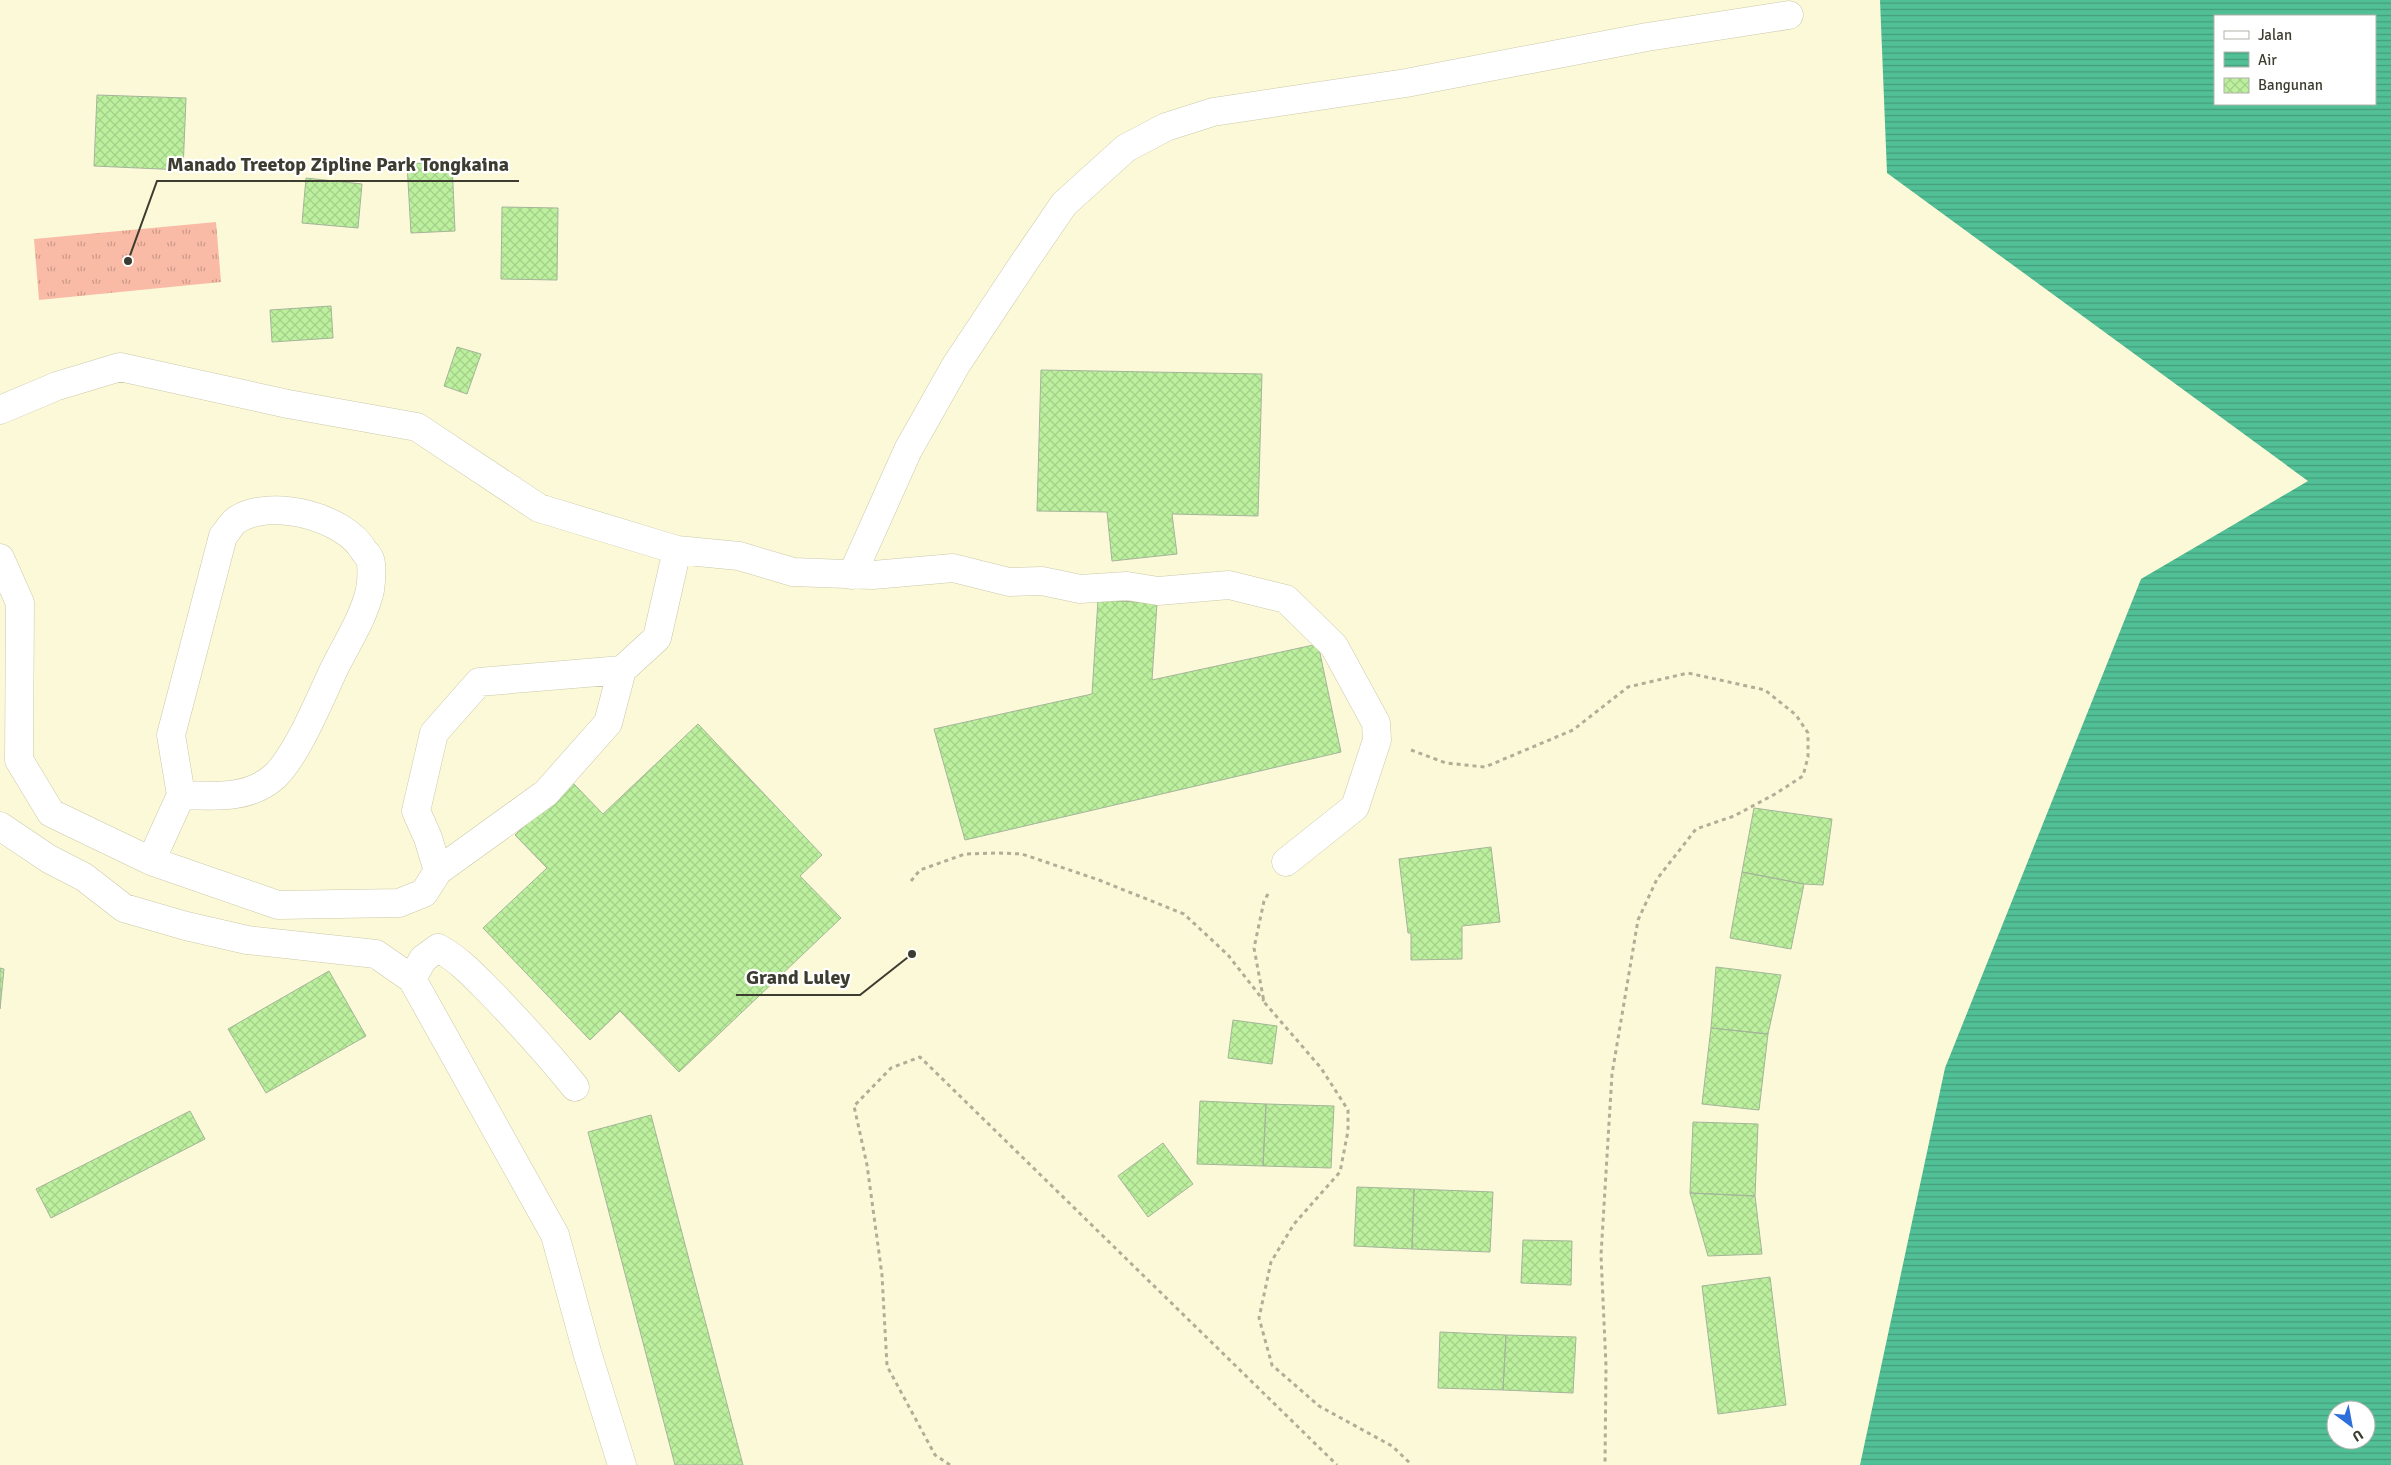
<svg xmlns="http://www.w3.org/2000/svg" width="2391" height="1465" font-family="Signika,sans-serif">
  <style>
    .grass { fill: url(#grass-tufts) }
    .water { fill: url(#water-rules); fill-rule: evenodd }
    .building { fill: url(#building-cross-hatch); stroke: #a4b59a }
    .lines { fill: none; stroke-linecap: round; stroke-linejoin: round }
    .minor-casing { stroke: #cbc9aa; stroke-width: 29 }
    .path { stroke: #b0ae96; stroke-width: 3; stroke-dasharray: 4 4; stroke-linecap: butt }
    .minor { stroke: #fff; stroke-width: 28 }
    .leader { fill: none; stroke: #3d3c30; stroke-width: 2 }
    .callout-dot { fill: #3d3c30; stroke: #fff; stroke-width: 2 }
    .callout-label { font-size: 20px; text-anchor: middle; font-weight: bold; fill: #3d3c30; stroke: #fff; stroke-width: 4.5; stroke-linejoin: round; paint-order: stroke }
  </style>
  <defs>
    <pattern id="grass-tufts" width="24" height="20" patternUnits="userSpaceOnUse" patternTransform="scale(1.25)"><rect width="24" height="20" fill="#fabba6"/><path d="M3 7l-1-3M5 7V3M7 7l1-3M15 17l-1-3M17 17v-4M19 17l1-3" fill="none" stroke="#c98"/></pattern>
    <pattern id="water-rules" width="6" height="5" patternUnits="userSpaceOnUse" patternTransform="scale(1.25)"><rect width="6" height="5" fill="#51c097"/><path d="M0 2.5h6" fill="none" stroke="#449d7c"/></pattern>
    <pattern id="building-cross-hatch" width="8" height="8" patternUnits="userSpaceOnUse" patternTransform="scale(1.25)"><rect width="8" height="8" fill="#bdf09e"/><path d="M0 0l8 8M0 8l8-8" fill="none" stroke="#a3cf88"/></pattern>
  </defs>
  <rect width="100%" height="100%" fill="#fcf9d9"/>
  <!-- grass -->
  <path class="grass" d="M216 222 221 282 39 300 34 239Z"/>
  <!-- water -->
  <path class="water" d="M1880 0H2391V1465H1860L1945 1068 2141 579 2308 481 1887 173ZM2215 16H2375V104H2215ZM2336 1410H2366V1440H2336Z"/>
  <!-- building -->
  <path class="building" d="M97 95 186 98 183 170 94 166Z
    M452 161 455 231 411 233 407 164Z
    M306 178 362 184 358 228 302 223Z
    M502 207 558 208 557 280 501 279Z
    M331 306 333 338 272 342 270 310Z
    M457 347 481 354 467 394 444 386Z
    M1041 370 1262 374 1258 516 1172 514 1177 554 1112 561 1107 512 1037 511Z
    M1098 600 1157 603 1152 680 1318 644 1341 752 965 840 934 729 1092 694Z
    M698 724 822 855 800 876 841 918 679 1072 620 1011 590 1040 483 928 547 868 515 835 571 781 603 814Z
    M1754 808 1832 819 1823 885 1804 884 1742 872Z
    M1491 847 1500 922 1462 926V959L1411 960V933H1408L1399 859Z
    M1742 872 1804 884 1791 949 1730 938Z
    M1716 967 1781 975 1768 1034 1711 1028Z
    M0 968 4 969 0 1009Z
    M329 971 366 1036 266 1093 228 1029Z
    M1233 1020 1277 1026 1272 1064 1228 1058Z
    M1711 1028 1768 1034 1759 1110 1702 1104Z
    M1200 1101 1266 1104 1263 1166 1197 1164Z
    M1266 1104 1334 1106 1331 1168 1263 1166Z
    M190 1111 205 1139 51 1218 36 1189Z
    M651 1115 743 1465H675L588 1132Z
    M1693 1122 1758 1124 1755 1196 1690 1193Z
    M1163 1143 1193 1184 1148 1217 1118 1176Z
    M1357 1187 1414 1189 1412 1249 1354 1246Z
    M1414 1189 1493 1192 1490 1252 1412 1249Z
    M1690 1193 1755 1196 1762 1254 1708 1256Z
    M1523 1240 1572 1241 1571 1285 1521 1283Z
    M1770 1277 1786 1405 1718 1414 1702 1286Z
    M1440 1332 1506 1335 1503 1390 1438 1388Z
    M1506 1335 1576 1337 1573 1393 1503 1390Z"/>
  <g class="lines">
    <defs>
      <path id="minor" d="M0 410 57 386 120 367 288 404 417 427 539 508 677 550 739 556 793 572 873 575 953 568 1009 582 1042 581 1080 589 1127 586 1158 591 1229 585 1286 599 1334 646 1376 723 1377 740 1355 807 1286 862
        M0 558 20 603 19 760 51 813 151 861 278 905 399 903 424 893 438 871 428 838 416 811 434 733 479 682 622 670 657 638 677 550
        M852 575 908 450 956 365 1023 264 1064 204 1126 148 1166 127 1213 112 1406 83 1647 37 1789 15
        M0 826 49 859 84 877 124 908 186 926 247 940 376 954 412 979 423 959 438 948C459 959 476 978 493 995 522 1025 549 1055 575 1087
        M151 861 181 795C213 796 249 800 275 776 298 754 321 696 335 667 347 643 364 617 370 590 371 583 372 571 371 564 371 559 367 554 364 551 345 517 272 498 238 519 232 522 228 531 223 536L171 735 181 795
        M438 871 546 793 608 723 622 670
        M412 979 555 1235 587 1352 622 1465"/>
    </defs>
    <!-- minor casing -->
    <use href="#minor" class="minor-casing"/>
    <!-- path -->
    <path class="path" d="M1411 750 1446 763 1485 767 1573 730 1628 687 1688 673 1765 690 1796 715 1808 733V757L1803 776 1775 794 1734 816 1696 829 1657 879 1638 920 1612 1074 1601 1255 1606 1366 1605 1465
      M911 881 920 870 965 854 999 853 1022 854 1099 880 1184 914 1228 955 1264 1001
      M1268 894 1264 901 1254 948 1264 1002 1321 1068 1348 1110V1131L1340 1172 1294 1224 1271 1262 1259 1318 1272 1365 1319 1406 1392 1446 1412 1465
      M950 1465 935 1455 887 1366 882 1275 867 1165 854 1106 891 1068 920 1057 1337 1465"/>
    <!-- minor -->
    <use href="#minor" class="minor"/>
  </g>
  <!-- callouts -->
  <path class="leader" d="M128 261L157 181H519M912 954L860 995H736"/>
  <g class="callout-dot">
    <circle cx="128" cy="261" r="5"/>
    <circle cx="912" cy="954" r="5"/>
  </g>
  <g class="callout-label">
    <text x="338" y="171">Manado Treetop Zipline Park Tongkaina</text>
    <text x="798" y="984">Grand Luley</text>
  </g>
  <!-- legend -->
  <rect x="2214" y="15" width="162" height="90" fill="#ffffff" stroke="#b1b1ac"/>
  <rect x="2224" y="31" width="25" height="8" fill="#ffffff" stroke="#b1b1ac"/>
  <text x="2258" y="40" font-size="15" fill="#3d3c30">Jalan</text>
  <rect x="2224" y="52" width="25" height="15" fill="url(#water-rules)" stroke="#b1b1ac"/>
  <text x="2258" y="65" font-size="15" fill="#3d3c30">Air</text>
  <rect x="2224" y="78" width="25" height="15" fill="url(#building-cross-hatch)" stroke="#b1b1ac"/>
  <text x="2258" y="90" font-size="15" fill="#3d3c30">Bangunan</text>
  <!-- north arrow -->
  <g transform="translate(2351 1425) rotate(148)"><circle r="24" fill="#ffffff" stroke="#b1b1ac"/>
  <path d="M0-4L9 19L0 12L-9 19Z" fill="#2e6fdc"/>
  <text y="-8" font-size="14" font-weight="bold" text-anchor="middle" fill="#3d3c30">U</text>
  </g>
</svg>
